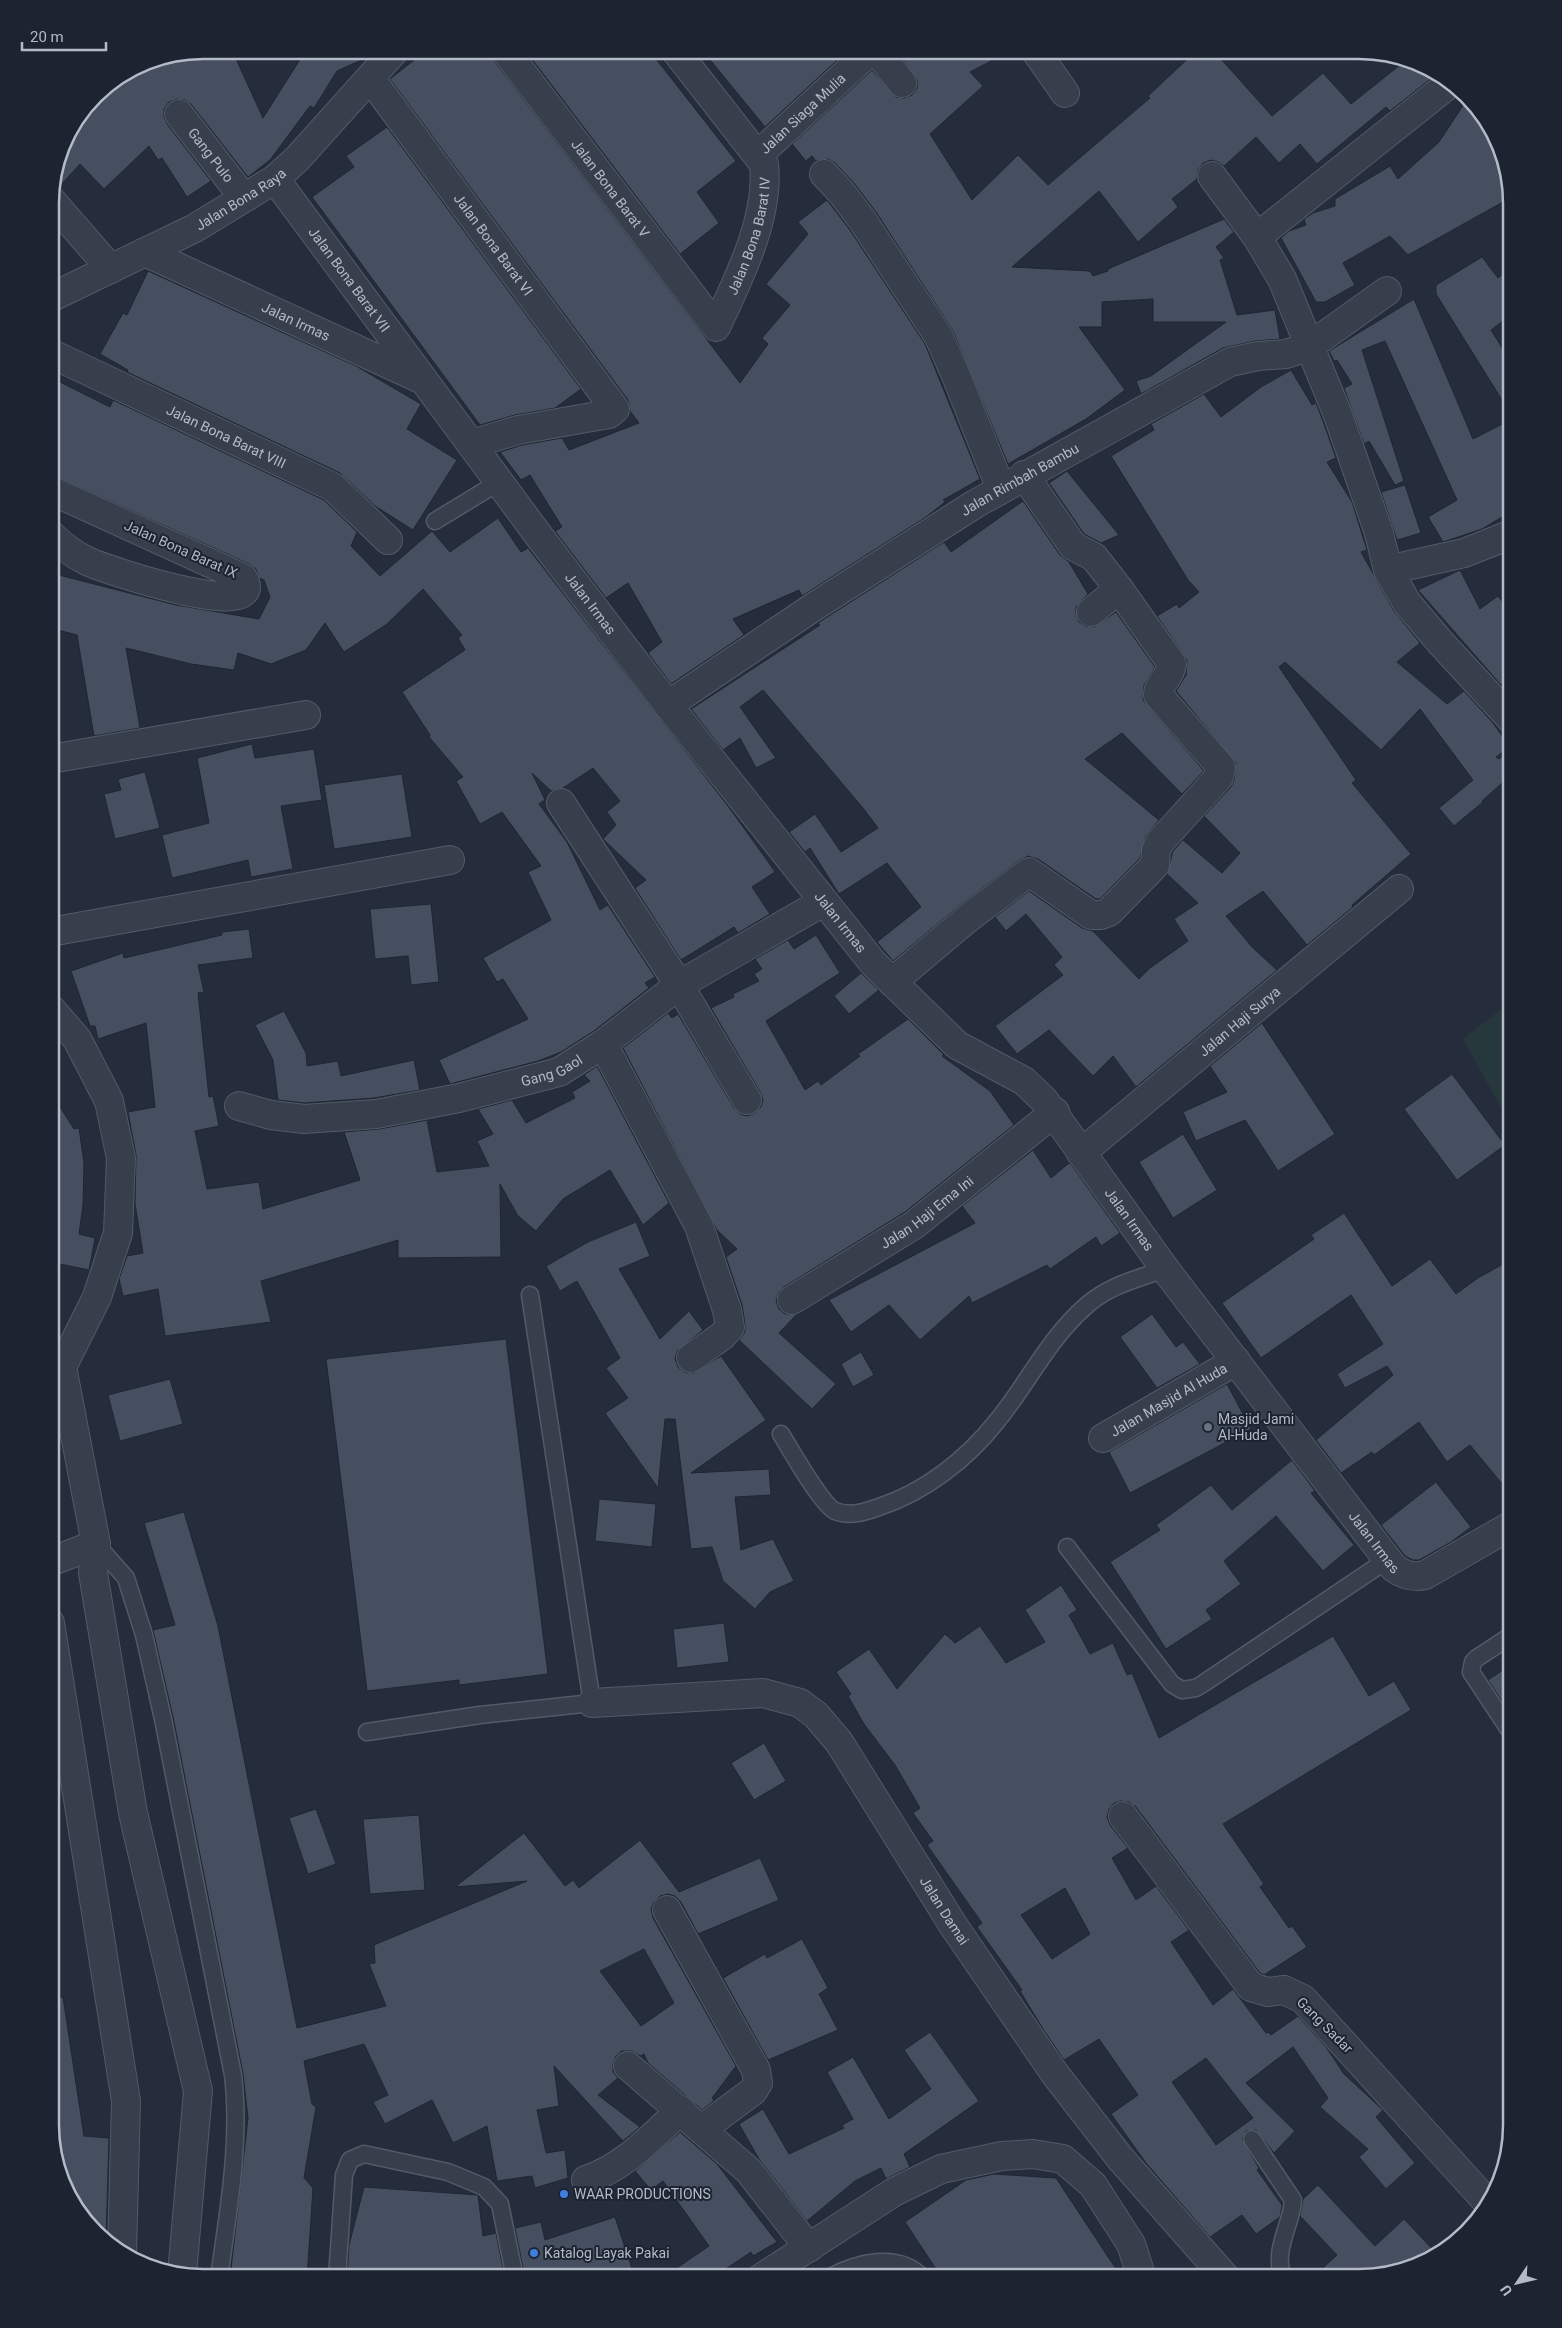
<svg xmlns="http://www.w3.org/2000/svg" width="1562" height="2328" font-family="Roboto,sans-serif">
  <style>
    .green { fill: #27383d }
    .building { fill: #464f60; stroke: #1f2633; fill-rule: evenodd }
    .lines { fill: none; stroke-linecap: round; stroke-linejoin: round }
    .lane-casing { stroke: #535a67; stroke-width: 19 }
    .street-casing { stroke: #535a67; stroke-width: 30 }
    .lane { stroke: #383f4c; stroke-width: 16 }
    .street { stroke: #383f4c; stroke-width: 28 }
    .worship-dot { fill: #6b7280; stroke: #1d2431; stroke-width: 2 }
    .shop-dot { fill: #3f7fe0; stroke: #1d2431; stroke-width: 2 }
    .labels { text-anchor: middle; stroke-width: 4; stroke-linejoin: round; paint-order: stroke }
    .street-label { font-size: 14px; fill: #b4bac7; stroke: #1d2431 }
    .poi-label { font-size: 14px; fill: #b4bac7; stroke: #1d2431; text-anchor: start }
    .rim { fill: none; stroke: #b4bac7; stroke-width: 2.5 }
  </style>
  <rect width="100%" height="100%" fill="#252c3c"/>
  <!-- green -->
  <path class="green" d="M1512 1001V1127L1463 1039Z"/>
  <!-- building -->
  <path class="building" d="M203 50H232L263 118 306 50H374L368 57 337 71 314 108 310 106 270 160 248 177 191 104 185 100 177 99 169 102 164 109V117L167 124 211 181 187 197 162 158 158 160 149 146 104 189 80 164 59 187 53 184 61 146 94 111 87 106 89 104 144 68 141 64 145 62Z
    M427 50H490L493 59 740 383 768 344 762 338 790 305 766 284 808 234 798 222 827 200 850 230 925 344 980 479 943 500 945 502 926 517 802 596 799 590 733 619 744 635 671 684 648 653 662 642 628 583 606 598 555 531 562 527 530 475 521 480 500 452 522 445 562 438 569 450 639 423 630 411 628 400 390 79Z
    M525 50H649L736 161 697 192 719 223 680 254Z
    M702 50H848L765 127Z
    M896 50H1012L970 72 983 86 930 134 972 200 1018 155 1048 185 1150 98 1148 96 1197 50H1213L1272 116 1323 73 1351 104 1405 61 1438 73 1390 111 1386 107 1317 164 1300 144 1279 163 1256 137 1224 166 1218 162 1211 160 1203 163 1198 170 1197 179 1172 199 1178 207 1138 242 1099 191 1012 267 1090 271 1093 276 1108 271V269L1224 219 1234 232 1216 247 1224 258 1220 260 1237 315 1275 310 1280 339 1255 341 1223 348 1141 394 1136 381 1151 376 1226 322H1153V299L1102 302V327H1079L1125 390 1086 419 1008 464 953 331 876 212 853 182 835 163 828 159 816 161 812 156 806 161 792 144 872 70 896 97 904 98 912 95 917 88V80Z
    M1466 101 1492 127 1510 198 1408 255 1390 236 1343 263 1355 285 1325 302H1316L1281 238 1289 231 1306 225 1304 219 1313 213 1335 206V199L1390 166 1398 179 1439 142Z
    M387 127 581 389 555 408 515 415 480 425 312 197 354 167 346 156Z
    M1482 257 1498 278 1512 267V314L1491 330 1512 364V416L1436 294V285Z
    M148 271 356 366 421 404 407 429 457 460 413 530 375 506 340 473 127 372 128 370 100 354 123 313 127 315Z
    M1414 299 1473 439 1512 419V511L1482 529 1443 542 1428 517 1457 500 1385 341 1362 350 1404 481 1395 485 1369 441 1364 444 1344 388 1352 384 1337 360 1334 361 1329 351Z
    M1291 370 1312 405 1316 403 1323 421 1336 458 1327 462 1352 502 1367 550 1361 552 1394 611 1420 643 1397 662 1447 704 1464 691 1493 723 1510 747 1496 757 1499 759 1512 748V774L1482 801 1483 802 1454 826 1439 808 1473 780 1420 709 1381 750 1285 662 1279 667 1356 780 1352 783 1411 854 1352 905 1353 907 1307 945 1263 891 1226 916 1252 947 1277 970 1136 1087 1113 1056 1093 1076 1049 1030 1017 1054 995 1026 1063 975 1054 965 1062 957 1026 914 1006 931 995 917 1029 891 1082 928 1093 931 1139 979 1150 968 1188 941 1174 919 1198 903 1167 874 1173 851 1183 840 1222 873 1240 853 1204 816 1231 787 1234 780 1236 763 1176 691 1186 675 1187 660 1157 616 1177 604 1179 608 1199 592 1188 580 1111 456 1154 430 1151 424 1204 394 1221 417 1261 387Z
    M50 377 110 407 113 400 324 500 357 532 351 546 380 576 432 531 450 552 498 518 521 552 528 548 728 806 769 863 775 872 752 887 770 914 738 933 734 927 681 960 635 888 646 880 603 839 616 825 607 812 620 801 593 768 563 788 551 791 532 773 545 800 539 804 567 842 600 910 608 905 655 977 645 983 649 988 594 1031 561 1052 538 1061 450 1084 439 1060 528 1019 503 979 497 982 483 958 551 920 528 872 541 866 502 812 480 824 456 781 463 777 429 737 430 735 402 692 465 650 458 638 462 635 423 589 387 624 344 652 325 623 306 650 271 664 238 653 234 670 191 664 126 648 140 728 94 736 77 635 50 628V595L55 574 176 605 259 619 270 597 264 580 259 578 256 569 249 564 50 474Z
    M1067 471 1119 535 1101 543 1084 534 1049 483Z
    M1405 485 1421 533 1397 540 1381 492Z
    M1023 501 1060 555 1069 562 1088 594 1076 607V614L1079 622 1085 626 1094 627 1116 612 1155 667 1144 685 1143 700 1204 771 1182 794 1122 733 1085 759 1159 820 1146 836 1140 858 1100 899H1096L1038 859 1028 856 1020 860 958 907 893 961 877 942 921 907 887 863 839 894 810 848 805 852 789 832 815 814 841 852 878 828 863 808 763 690 740 707 776 758 756 768 740 738 723 750 691 709 820 625 818 623 821 621 944 542 951 552Z
    M1460 570 1480 609 1498 596 1512 614V678L1501 685 1418 590Z
    M252 744 255 758 314 749 322 800 281 806 293 869 251 877 248 860 172 878 162 835 209 823 197 758Z
    M145 772 160 828 115 839 104 794 121 790 118 779Z
    M402 774 412 837 334 849 324 785Z
    M431 904 439 982 411 985 408 956 375 959 370 909Z
    M249 929 253 958 198 965 204 992 198 993 209 1097 213 1096 219 1126 195 1131 207 1189 259 1182 263 1209 360 1180 344 1132 379 1129 427 1120 437 1172 489 1166 477 1141 493 1134 478 1109 512 1100 526 1123 575 1098 572 1092 590 1081 584 1075 597 1066 669 1203 643 1225 610 1170 563 1199 536 1231 518 1216 500 1184 501 1257 398 1258V1240L261 1281 271 1322 165 1336 158 1289 123 1296 119 1279 127 1256 143 1253 135 1204 136 1155 128 1112 155 1107 146 1023 98 1039 95 1026H90L71 971 123 953 124 958 222 935V932Z
    M816 935 840 973 766 1021 805 1090 818 1081 821 1085 860 1056 858 1054 908 1019 944 1055 942 1056 990 1091 1014 1125 905 1212 784 1287 779 1292 776 1301 779 1309 785 1314H797L779 1333 836 1384 812 1409 739 1340 745 1332V1324L742 1305 726 1257 737 1249 717 1230 623 1048 668 1013 672 1018 678 1014 734 1108 740 1114 747 1116 755 1113 761 1107 763 1100 760 1092 711 1008 734 997 733 994 759 981 754 974 762 969 755 959 788 940 794 949Z
    M861 973 879 990 849 1014 834 996Z
    M284 1011 306 1053 307 1066 338 1061 341 1076 414 1060 420 1090 374 1098 304 1103 278 1100 273 1060 255 1025Z
    M1262 1023 1335 1134 1278 1171 1245 1120 1196 1141 1183 1112 1227 1092 1210 1066Z
    M1452 1074 1505 1145 1457 1180 1404 1109Z
    M50 1091 74 1129 79 1128 84 1163 83 1205 79 1234 95 1238 89 1270 50 1262Z
    M1183 1134 1217 1190 1173 1218 1139 1162Z
    M1033 1150 1051 1178 1069 1163 1071 1164 1120 1233 1101 1246 1096 1237 1050 1269 1047 1265 972 1303 969 1296 920 1340 889 1305 851 1332 829 1300 975 1223 962 1206Z
    M1344 1213 1392 1286 1430 1259 1456 1294 1478 1278 1512 1259V1496L1470 1445 1447 1462 1419 1422 1374 1455 1372 1452 1341 1473 1316 1440 1393 1375 1387 1366 1345 1388 1337 1374 1383 1344 1351 1295 1261 1358 1222 1303 1314 1239 1311 1235Z
    M636 1222 650 1256 619 1269 660 1339 689 1311 703 1330 677 1351 675 1359 678 1367 685 1372 693 1373 721 1356 766 1420 691 1473 769 1469 771 1495 735 1497 741 1550 773 1539 794 1581 770 1592 755 1609 723 1581 712 1547 691 1549 675 1419H665L658 1488 605 1413 628 1398 606 1368 620 1358 577 1281 560 1291 546 1266 588 1242Z
    M1152 1314 1176 1347 1183 1342 1200 1364 1157 1388 1120 1337Z
    M506 1339 548 1674 459 1685V1680L367 1691 326 1359Z
    M861 1352 874 1375 853 1387 841 1364Z
    M170 1379 183 1424 120 1441 108 1395Z
    M1227 1384 1251 1429 1130 1493 1109 1452Z
    M1292 1460 1315 1491 1311 1493 1354 1545 1323 1571 1276 1516 1224 1561 1241 1584 1206 1610 1212 1619 1166 1649 1110 1562 1160 1530 1156 1525 1211 1485 1232 1510Z
    M1436 1482 1471 1527 1451 1542 1419 1560H1413L1405 1556 1381 1525Z
    M599 1499 656 1504 652 1547 595 1541Z
    M184 1512 218 1626 297 2028 386 2006 369 1964 375 1963 374 1945 527 1881 455 1887 524 1833 565 1886 573 1880 579 1888 640 1840 679 1892 760 1858 779 1900 698 1934 681 1902 675 1896 668 1894 660 1896 654 1902 651 1909 653 1918 736 2066 712 2098 714 2100 711 2103 702 2110 648 2063 644 2054 641 2056 631 2051H622L616 2056 613 2064V2072L618 2078 598 2095 640 2127 623 2141 554 2066 559 2106 537 2110 546 2153 565 2150 568 2178 535 2188 532 2176 497 2181 487 2126 453 2143 432 2100 385 2124 373 2102 388 2095 364 2044 304 2061 312 2104 316 2107 304 2178 313 2188 307 2278H230L248 2118 243 2074 173 1717 153 1630 175 1625 144 1523ZM644 1949 674 2003 641 2026 600 1971Z
    M1061 1585 1077 1610 1069 1615 1090 1654 1113 1643 1127 1675 1132 1673 1159 1738 1333 1636 1369 1696 1394 1681 1411 1710 1223 1824 1264 1884 1260 1887 1289 1928 1292 1926 1307 1947 1264 1975 1260 1973 1136 1807 1129 1802 1121 1801 1114 1803 1109 1809 1107 1817 1110 1825 1128 1848 1112 1858 1136 1900 1156 1886 1189 1930 1171 1942 1213 2005 1233 1989 1266 2033 1268 2032 1271 2035 1298 2016 1326 2047 1344 2074 1383 2110 1376 2117 1415 2163 1386 2189 1359 2157 1368 2149 1320 2107 1328 2098 1293 2047 1246 2083 1295 2131 1274 2153 1256 2130 1246 2131 1242 2139 1259 2168 1257 2170 1282 2205 1280 2217 1256 2234 1242 2215 1210 2237 1146 2163 1111 2114 1138 2095 1099 2039 1064 2060 1043 2029 1020 1991 1022 1990 977 1927 982 1923 927 1845 933 1841 913 1813 920 1808 895 1765 864 1724 848 1696 851 1694 836 1672 869 1649 897 1689 945 1634 955 1643 980 1626 1006 1663 1045 1642 1025 1610ZM1065 1888 1090 1934 1052 1959 1021 1915ZM1206 2058 1253 2118 1216 2145 1172 2082Z
    M724 1623 729 1662 677 1668 673 1629Z
    M1512 1664V1716L1488 1680Z
    M764 1743 786 1781 754 1800 731 1763Z
    M316 1809 336 1864 308 1874 289 1818Z
    M419 1815 425 1890 370 1894 363 1819Z
    M802 1939 828 1988 819 1994 838 2030 768 2060 723 1978 765 1954 767 1958Z
    M63 1997 84 2136 109 2138 106 2240 70 2201 50 2125V1998Z
    M930 2032 979 2101 904 2154 910 2167 886 2179 881 2168 855 2181 807 2221 759 2159 739 2124 763 2109 789 2154 844 2128 842 2125 853 2119 827 2072 853 2057 889 2119 931 2089 904 2050Z
    M680 2132 717 2164 777 2242 753 2256 751 2252 712 2278H662L709 2246 663 2181 651 2190 635 2171Z
    M994 2174 1056 2178 1122 2278H942L905 2222 966 2180Z
    M1318 2185 1375 2246 1404 2219 1438 2255 1435 2258 1359 2278H1312L1337 2255 1300 2216 1303 2199Z
    M364 2187 478 2195 483 2236 496 2233 505 2278H347L349 2245Z
    M615 2217 635 2278H525L515 2228 541 2222 545 2240Z"/>
  <g class="lines">
    <defs>
      <path id="lane" d="M435 521 499 482
        M781 1434C791 1450 821 1504 835 1511 850 1517 865 1512 879 1507 925 1492 967 1459 997 1421 1029 1382 1047 1340 1087 1305 1110 1285 1137 1279 1165 1269
        M96 1544 126 1578 144 1635 163 1719 233 2075C241 2143 228 2211 219 2278
        M1067 1547 1172 1684 1182 1690 1196 1688 1204 1683 1387 1560
        M367 1732 480 1715 592 1703 530 1295
        M1512 1734 1471 1672 1473 1662 1477 1658 1512 1635
        M1252 2139 1293 2200C1292 2224 1271 2253 1284 2278
        M337 2278 344 2175 350 2160 364 2154 448 2172 484 2187 500 2204 515 2278
        M828 2278C856 2263 898 2251 923 2278"/>
      <g id="street">
        <path id="s1" d="M505 50 716 327C738 280 770 217 764 164L675 50"/>
        <path d="M876 50 902 83"/>
        <path d="M1035 50 1065 93"/>
        <path id="s2" d="M371 79 615 409 609 414 518 430 472 444"/>
        <path id="s3" d="M179 114 244 198"/>
        <path id="s4" d="M758 155 871 50"/>
        <path d="M824 174 841 192 863 221 939 337 957 378 1001 489"/>
        <path d="M1212 176 1257 237 1282 279 1338 415 1379 533 1388 570 1407 603 1440 642 1512 720"/>
        <path id="s5" d="M275 179 539 536 668 705 873 963 957 1045 1024 1081 1044 1100 1165 1269 1394 1568C1404 1575 1413 1578 1425 1575L1512 1525"/>
        <path d="M50 199 111 269"/>
        <path d="M1257 237 1449 84"/>
        <path id="s6" d="M145 252 421 379"/>
        <path id="s7" d="M50 298 195 228 275 179 297 159 395 50"/>
        <path id="s8" d="M50 353 333 487 388 540"/>
        <path d="M1024 475 1073 546 1094 557 1119 589 1091 612"/>
        <path d="M50 534C61 545 73 554 87 561 101 568 270 625 243 578L50 490"/>
        <path d="M1388 570 1464 553 1512 534"/>
        <path id="s9" d="M668 705 812 608 975 504 1230 362 1258 356 1286 354 1310 346 1387 291"/>
        <path d="M50 759 306 715"/>
        <path d="M561 803 679 985 747 1100"/>
        <path d="M50 932 450 860"/>
        <path d="M892 982 967 919 1029 872 1091 915H1101L1109 912 1155 865 1156 851 1160 842 1219 777 1221 767 1158 695C1158 683 1171 677 1172 664L1119 589"/>
        <path d="M50 1008 77 1039 109 1101 121 1158 118 1233 97 1297 62 1367"/>
        <path d="M603 1044 699 1226 727 1310 730 1327 722 1336 691 1358"/>
        <path id="s10" d="M239 1106 271 1115 304 1119 376 1114 459 1098 559 1072 603 1044 679 985 823 902"/>
        <path id="s11" d="M1081 1153 1399 889"/>
        <path id="s12" d="M792 1300 914 1225 1055 1112"/>
        <path d="M50 1352 62 1367 96 1544 93 1573 133 1813 198 2091 182 2274"/>
        <path id="s13" d="M1103 1438 1236 1361"/>
        <path d="M50 1562 96 1544"/>
        <path d="M50 1623 126 2101 122 2254"/>
        <path id="s14" d="M592 1703 763 1693 800 1703 816 1715 839 1742 953 1925 1055 2074 1120 2158 1226 2278"/>
        <path d="M1123 1816 1251 1987 1268 1992 1284 1990 1303 1999 1489 2204"/>
        <path d="M667 1910 756 2070 758 2083 753 2091 702 2129"/>
        <path d="M628 2066 749 2171 809 2248"/>
        <path d="M586 2180C625 2167 651 2137 681 2110"/>
        <path d="M761 2278 894 2192 941 2169 1002 2156 1033 2154 1063 2159 1093 2185 1131 2244 1142 2278"/>
      </g>
    </defs>
    <!-- lane casing -->
    <use href="#lane" class="lane-casing"/>
    <!-- street casing -->
    <use href="#street" class="street-casing"/>
    <!-- lane -->
    <use href="#lane" class="lane"/>
    <!-- street -->
    <use href="#street" class="street"/>
  </g>
  <!-- markers -->
  <circle class="worship-dot" cx="1208" cy="1427" r="5"/>
  <g class="shop-dot">
    <circle cx="564" cy="2194" r="5"/>
    <circle cx="534" cy="2253" r="5"/>
  </g>
  <g class="labels">
    <!-- street labels -->
    <g class="street-label">
      <text dy="5" stroke="none"><textPath href="#s4" startOffset="61">Jalan Siaga Mulia</textPath></text>
      <text dy="5" stroke="none"><textPath href="#s3" startOffset="52">Gang Pulo</textPath></text>
      <text dy="5" stroke="none"><textPath href="#s1" startOffset="174">Jalan Bona Barat V</textPath></text>
      <text dy="5" stroke="none"><textPath href="#s7" startOffset="215">Jalan Bona Raya</textPath></text>
      <text dy="5" stroke="none"><textPath href="#s1" startOffset="446">Jalan Bona Barat IV</textPath></text>
      <text dy="5" stroke="none"><textPath href="#s2" startOffset="206">Jalan Bona Barat VI</textPath></text>
      <text dy="5" stroke="none"><textPath href="#s5" startOffset="125">Jalan Bona Barat VII</textPath></text>
      <text dy="5" stroke="none"><textPath href="#s6" startOffset="166">Jalan Irmas</textPath></text>
      <text dy="5" stroke="none"><textPath href="#s8" startOffset="195">Jalan Bona Barat VIII</textPath></text>
      <text dy="5" stroke="none"><textPath href="#s9" startOffset="418">Jalan Rimbah Bambu</textPath></text>
      <text transform="translate(181 549) rotate(24)" y="5">Jalan Bona Barat IX</text>
      <text dy="5" stroke="none"><textPath href="#s5" startOffset="529">Jalan Irmas</textPath></text>
      <text dy="5" stroke="none"><textPath href="#s5" startOffset="934">Jalan Irmas</textPath></text>
      <text dy="5" stroke="none"><textPath href="#s11" startOffset="206">Jalan Haji Surya</textPath></text>
      <text dy="5" stroke="none"><textPath href="#s10" startOffset="320">Gang Gaol</textPath></text>
      <text dy="5" stroke="none"><textPath href="#s12" startOffset="161">Jalan Haji Ema Ini</textPath></text>
      <text dy="5" stroke="none"><textPath href="#s5" startOffset="1354">Jalan Irmas</textPath></text>
      <text dy="5" stroke="none"><textPath href="#s13" startOffset="76">Jalan Masjid Al Huda</textPath></text>
      <text dy="5" stroke="none"><textPath href="#s5" startOffset="1759">Jalan Irmas</textPath></text>
      <text dy="5" stroke="none"><textPath href="#s14" startOffset="464">Jalan Damai</textPath></text>
      <text transform="translate(1325 2025) rotate(45)" y="5">Gang Sadar</text>
    </g>
    <!-- poi labels -->
    <g class="poi-label">
      <text x="1218" y="1424">Masjid Jami<tspan x="1218" dy="16">Al-Huda</tspan></text>
      <text x="574" y="2199">WAAR PRODUCTIONS</text>
      <text x="544" y="2258">Katalog Layak Pakai</text>
    </g>
  </g>
  <!-- crop -->
  <path d="M0 0H1562V2328H0ZM203 59H1359A144 144 0 0 1 1503 203V2125A144 144 0 0 1 1359 2269H203A144 144 0 0 1 59 2125V203A144 144 0 0 1 203 59Z" fill="#1d2431" fill-rule="evenodd"/>
  <path class="rim" d="M203 59H1359A144 144 0 0 1 1503 203V2125A144 144 0 0 1 1359 2269H203A144 144 0 0 1 59 2125V203A144 144 0 0 1 203 59Z"/>
  <!-- north arrow -->
  <g transform="translate(1517 2283) rotate(235)" stroke="#1d2431" stroke-width="4" paint-order="stroke">
  <path d="M0-4L9 19L0 12L-9 19Z" fill="#b4bac7"/>
  <text y="-8" font-size="14" font-weight="bold" text-anchor="middle" fill="#b4bac7">U</text>
  </g>
  <!-- scale -->
  <path d="M22 42v8h84v-8" fill="none" stroke="#b4bac7" stroke-width="2.5"/>
  <text x="30" y="42" font-size="15" fill="#b4bac7" stroke="#1d2431" stroke-width="4" paint-order="stroke">20 m</text>
</svg>
